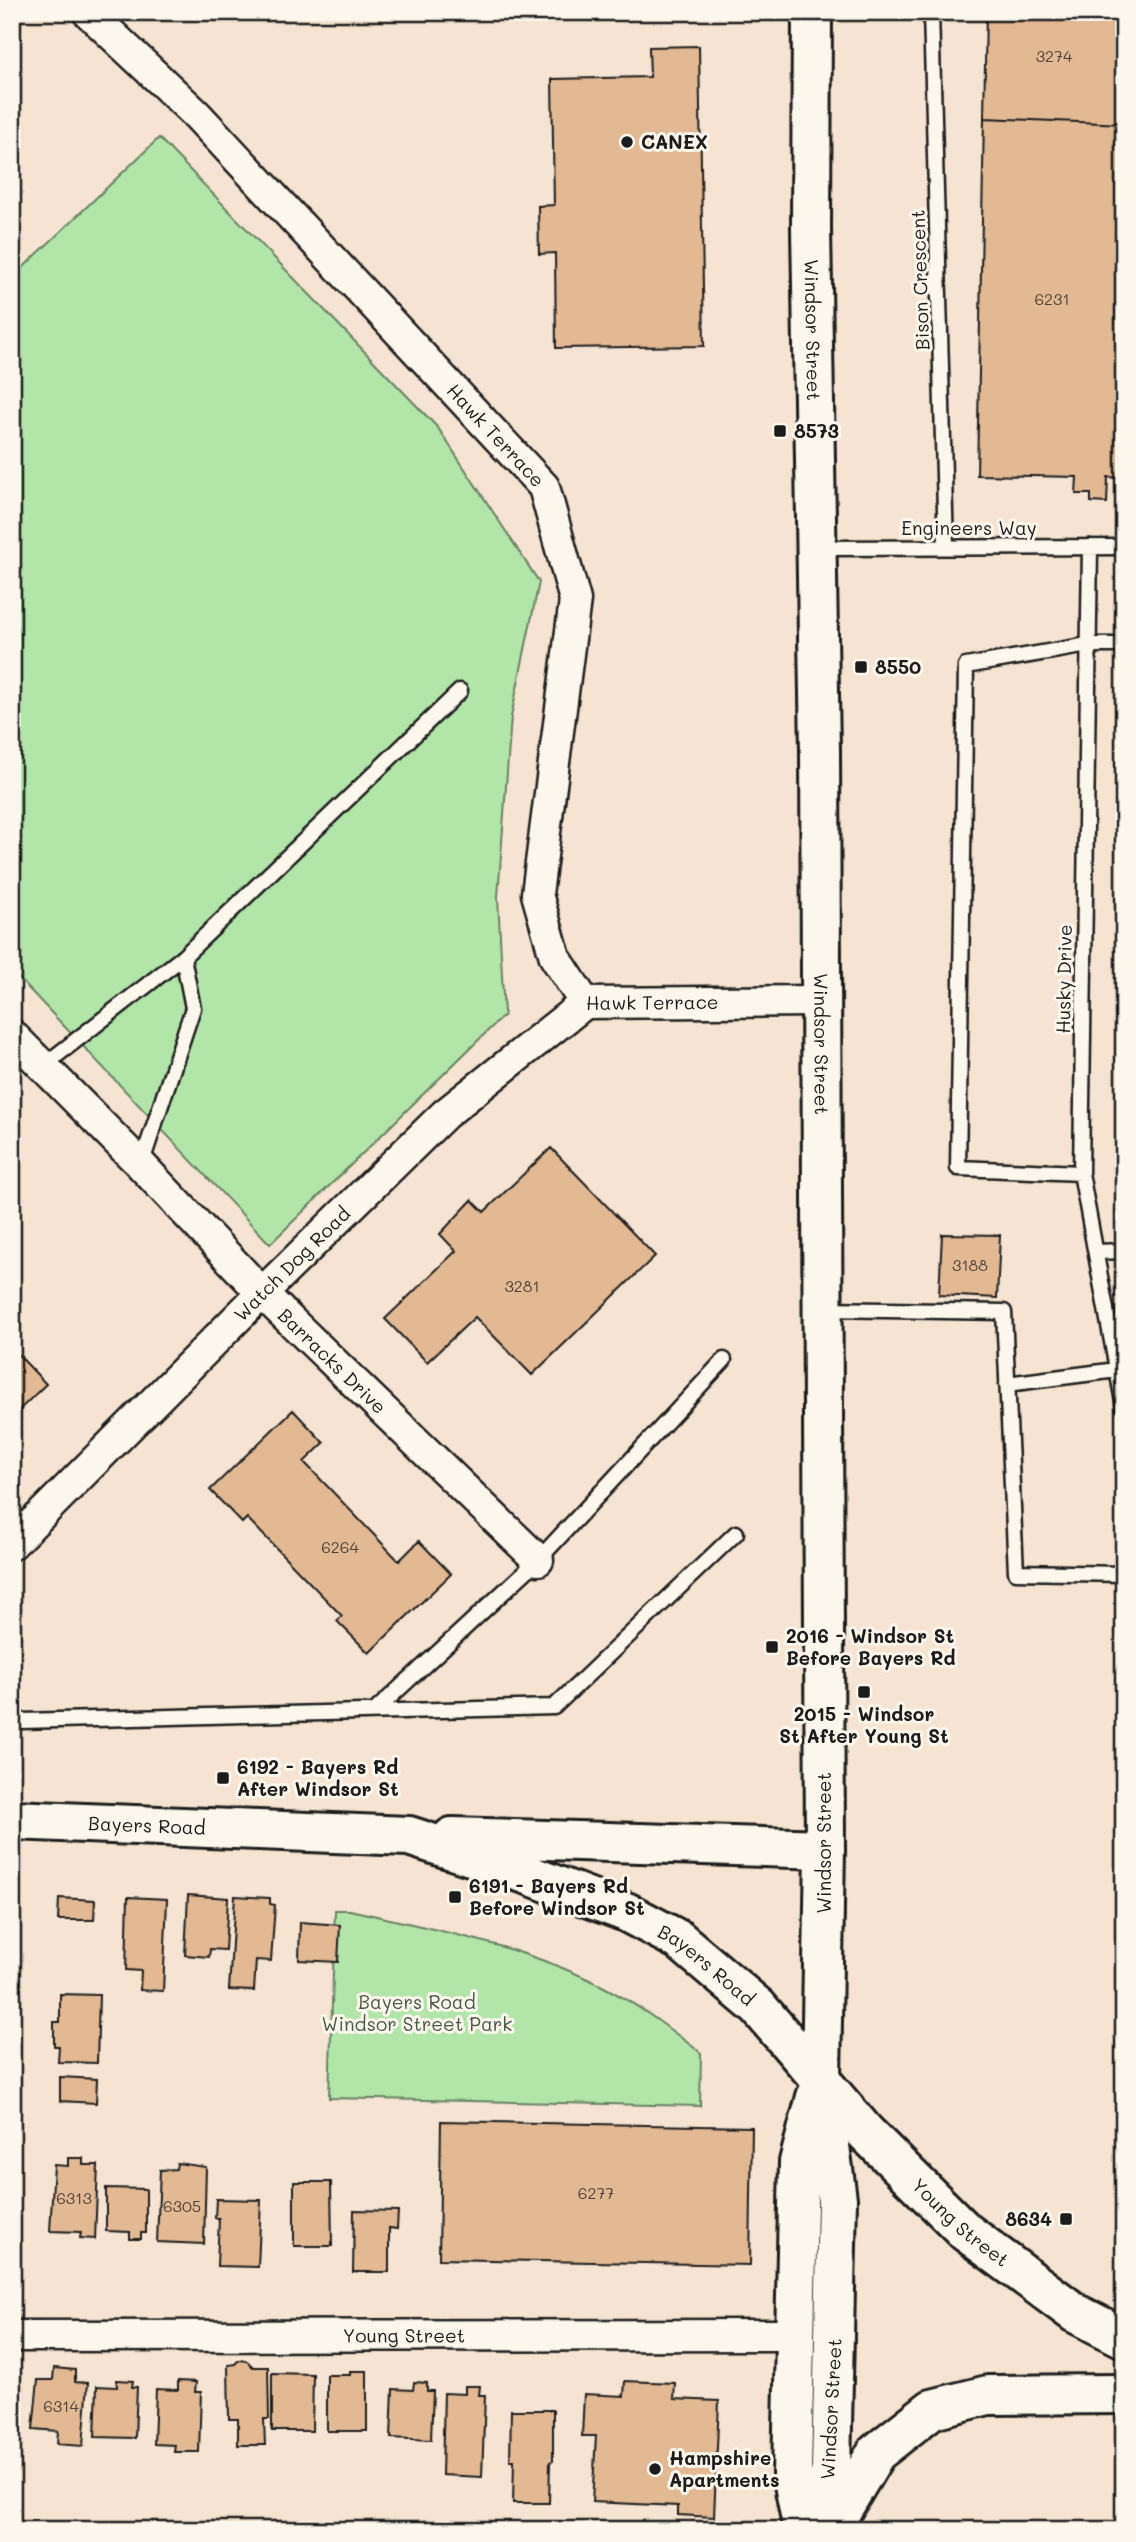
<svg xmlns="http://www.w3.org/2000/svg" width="1136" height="2542" font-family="Mali,sans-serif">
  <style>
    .green { fill: #b2e6a8; stroke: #678162; stroke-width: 2 }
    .building { fill: #e2b992; stroke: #1c1c1c; stroke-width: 2 }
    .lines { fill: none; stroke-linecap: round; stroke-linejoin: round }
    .lane-casing { stroke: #1c1c1c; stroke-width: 19 }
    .street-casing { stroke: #1c1c1c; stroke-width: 35 }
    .secondary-casing { stroke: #1c1c1c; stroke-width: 44 }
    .lane { stroke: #fbf7ec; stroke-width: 14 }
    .street { stroke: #fbf7ec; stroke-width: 30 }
    .secondary { stroke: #fbf7ec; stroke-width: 38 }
    .poi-dot { fill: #1c1c1c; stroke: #fbf7ec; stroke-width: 2.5 }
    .labels { text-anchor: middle; stroke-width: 6; stroke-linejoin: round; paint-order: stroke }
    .number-label { font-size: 16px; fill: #4e433a }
    .poi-label { font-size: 19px; font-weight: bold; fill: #1c1c1c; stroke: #fbf7ec; text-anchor: start }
    .street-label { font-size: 19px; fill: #1c1c1c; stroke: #fbf7ec }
    .park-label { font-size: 19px; fill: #495946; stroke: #fbf7ec }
  </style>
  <rect width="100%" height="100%" fill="#f4e4d1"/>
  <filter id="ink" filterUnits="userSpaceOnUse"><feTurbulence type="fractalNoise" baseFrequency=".0143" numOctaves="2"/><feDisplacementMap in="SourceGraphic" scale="14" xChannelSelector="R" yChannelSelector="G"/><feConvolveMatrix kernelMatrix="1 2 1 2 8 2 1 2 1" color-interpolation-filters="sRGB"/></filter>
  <g filter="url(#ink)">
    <!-- green -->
    <path class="green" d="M159 138 438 428 539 582 511 717 498 897 504 1015 270 1244 12 971V278Z
      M335 1910H350C437 1930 524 1946 604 1987 639 2005 670 2029 701 2053L700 2106 329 2098Z"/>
    <!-- building -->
    <path class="building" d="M986 12H1124V124L984 118Z
      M699 46 704 346 556 348 555 253 539 254 538 206 554 205 552 79 650 77 649 47Z
      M984 118 1124 124V478L1108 477 1107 503 1091 502V494H1076L1077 477 977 475Z
      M551 1148 655 1256 532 1375 475 1317 427 1362 385 1319 456 1251 440 1234 472 1200 484 1212Z
      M942 1234 1000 1235 997 1298 939 1295Z
      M12 1348 46 1384 12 1417Z
      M293 1410 324 1443 304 1462 399 1561 419 1541 451 1574 369 1653 337 1621 342 1616 247 1518 242 1523 210 1490Z
      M188 1895 228 1898 225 1950 210 1949 209 1957 185 1955Z
      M235 1896 270 1898V1904L275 1905 271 1961 256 1960 254 1991 229 1990Z
      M128 1897 167 1899 163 1991 140 1990 141 1971 126 1970Z
      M59 1898 95 1900 94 1920H58Z
      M300 1922 340 1925 338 1962 299 1960Z
      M60 1994 99 1995 97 2063 58 2062 59 2046H54V2022H60Z
      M60 2077 97 2079 96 2103 60 2101Z
      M441 2121 752 2127 750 2265 439 2259Z
      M68 2158H83V2165H98L95 2239 80 2238 81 2232 50 2231 54 2165 68 2166Z
      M177 2163 206 2167 204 2244 157 2242 160 2170 176 2169Z
      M294 2182H331L332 2246H294Z
      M106 2188 146 2189V2233H141V2239H130V2232L106 2231Z
      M216 2199 261 2200 258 2267 217 2266 219 2218H215Z
      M354 2210 398 2211 397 2229 389 2228V2272H353Z
      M239 2360 247 2361 253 2367H268L269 2419H264L265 2445H238V2419H229L228 2365 235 2364Z
      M54 2368 75 2370V2382L88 2383 83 2446 57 2444 58 2431 33 2429 38 2380H53Z
      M350 2371H367V2431H327V2375H350Z
      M272 2373 313 2374 312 2431H272Z
      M117 2380 133 2381 132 2387H137L135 2438 95 2437 97 2386 117 2387Z
      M178 2381 196 2382 195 2392H201L199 2452H174L175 2445 154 2444 156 2389 178 2390Z
      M625 2381 675 2383 674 2399 719 2401 714 2517 678 2515V2506L592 2502 596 2436H582L584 2394 624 2396Z
      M414 2382 427 2383V2391H433L431 2440 391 2438 393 2389 413 2390Z
      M465 2386H480L479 2395H485L482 2477 442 2475 444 2393 465 2394Z
      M511 2410H553V2461L550 2462 549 2503H513L514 2460H510Z"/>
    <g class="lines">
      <defs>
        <path id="lane" d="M931 12 946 547
          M1090 547 1081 1173 1124 1407
          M817 548 1124 547
          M43 1066 183 957 460 691
          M141 1165 193 1008 183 957
          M1081 1173 958 1168 966 666 1088 645H1124
          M1096 1252 1124 1251
          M825 1309 1004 1312 1016 1572 1124 1574
          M1007 1384 1117 1370
          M375 1711 538 1560 724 1360
          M21 1721 554 1707 736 1533"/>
        <g id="street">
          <path id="s1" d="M88 12 197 115 544 487 575 600 537 894 555 957 585 1003 820 1001"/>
          <path id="s2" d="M12 1035 141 1165 262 1293 538 1560"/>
          <path id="s3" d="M12 1544 262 1293 445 1114 585 1003"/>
          <path id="s4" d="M12 2336 794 2335"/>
        </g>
        <g id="secondary">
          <path id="s5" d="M812 12 811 228 820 751 825 1849 821 2078 837 2199 831 2470 817 2530"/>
          <path id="s6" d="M12 1820 409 1836 526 1874 626 1912 679 1940 758 2007 866 2133 966 2232 1075 2313 1124 2338"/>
          <path d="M452 1837 825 1849"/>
          <path d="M803 2530 792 2474 799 2162 816 2097"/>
          <path d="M830 2530 876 2453 932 2409 988 2395 1124 2394"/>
        </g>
      </defs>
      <!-- lane casing -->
      <use href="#lane" class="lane-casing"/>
      <!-- street casing -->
      <use href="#street" class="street-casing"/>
      <!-- secondary casing -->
      <use href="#secondary" class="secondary-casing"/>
      <!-- lane -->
      <use href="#lane" class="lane"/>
      <!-- street -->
      <use href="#street" class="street"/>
      <!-- secondary -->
      <use href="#secondary" class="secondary"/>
    </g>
  </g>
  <!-- markers -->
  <g class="poi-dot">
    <circle cx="627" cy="142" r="7"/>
    <rect x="773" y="424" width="14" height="14" rx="3.5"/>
    <rect x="854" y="660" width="14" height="14" rx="3.5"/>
    <rect x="765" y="1640" width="14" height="14" rx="3.5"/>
    <rect x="857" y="1685" width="14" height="14" rx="3.5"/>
    <rect x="216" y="1771" width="14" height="14" rx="3.5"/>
    <rect x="448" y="1890" width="14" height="14" rx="3.5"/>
    <rect x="1059" y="2212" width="14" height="14" rx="3.5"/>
    <circle cx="655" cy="2469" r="7"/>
  </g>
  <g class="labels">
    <!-- number labels -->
    <g class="number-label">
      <text x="1054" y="62">3274</text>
      <text x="1052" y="305">6231</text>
      <text x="970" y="1271">3188</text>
      <text x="522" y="1292">3281</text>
      <text x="340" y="1553">6264</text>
      <text x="596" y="2199">6277</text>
      <text x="74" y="2204">6313</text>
      <text x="182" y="2212">6305</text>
      <text x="61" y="2412">6314</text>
    </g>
    <!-- poi labels -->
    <g class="poi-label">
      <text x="641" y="149">CANEX</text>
      <text x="794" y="438">8573</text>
      <text x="875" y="674">8550</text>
      <text x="786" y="1643">2016 - Windsor St<tspan x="786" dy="22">Before Bayers Rd</tspan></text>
      <text x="864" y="1721" text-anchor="middle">2015 - Windsor<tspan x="864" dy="22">St After Young St</tspan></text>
      <text x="237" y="1774">6192 - Bayers Rd<tspan x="237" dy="22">After Windsor St</tspan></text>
      <text x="469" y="1893">6191 - Bayers Rd<tspan x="469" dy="22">Before Windsor St</tspan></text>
      <text x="1052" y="2226" text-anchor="end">8634</text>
      <text x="669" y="2465">Hampshire<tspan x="669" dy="22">Apartments</tspan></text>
    </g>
    <!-- street labels -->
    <g class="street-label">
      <text transform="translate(920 280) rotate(-92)" y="7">Bison Crescent</text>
      <text dy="7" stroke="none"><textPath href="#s5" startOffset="318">Windsor Street</textPath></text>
      <text dy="7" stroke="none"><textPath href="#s1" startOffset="588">Hawk Terrace</textPath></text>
      <text x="969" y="535">Engineers Way</text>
      <text transform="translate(1064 979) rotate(-89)" y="7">Husky Drive</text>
      <text dy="7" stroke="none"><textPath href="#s1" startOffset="1260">Hawk Terrace</textPath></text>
      <text dy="7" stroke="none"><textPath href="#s5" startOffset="1032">Windsor Street</textPath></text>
      <text dy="7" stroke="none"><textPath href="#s3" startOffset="396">Watch Dog Road</textPath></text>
      <text dy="7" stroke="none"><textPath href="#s2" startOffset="457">Barracks Drive</textPath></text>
      <text dy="7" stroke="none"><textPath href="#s6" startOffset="135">Bayers Road</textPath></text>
      <text transform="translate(824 1843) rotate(-90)" y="7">Windsor Street</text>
      <text dy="7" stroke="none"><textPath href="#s6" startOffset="724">Bayers Road</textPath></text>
      <text dy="7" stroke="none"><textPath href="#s6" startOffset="1087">Young Street</textPath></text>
      <text dy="7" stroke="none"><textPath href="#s4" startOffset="392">Young Street</textPath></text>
      <text transform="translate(831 2409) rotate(-87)" y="7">Windsor Street</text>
    </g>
    <!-- park labels -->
    <g class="park-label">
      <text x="417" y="2009">Bayers Road<tspan x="417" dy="22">Windsor Street Park</tspan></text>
    </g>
  </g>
  <!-- margin -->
  <rect width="1136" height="2542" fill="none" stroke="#fbf7ec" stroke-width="42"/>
  <rect x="21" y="21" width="1094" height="2500" fill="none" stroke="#1c1c1c" stroke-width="2.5" filter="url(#ink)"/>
</svg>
